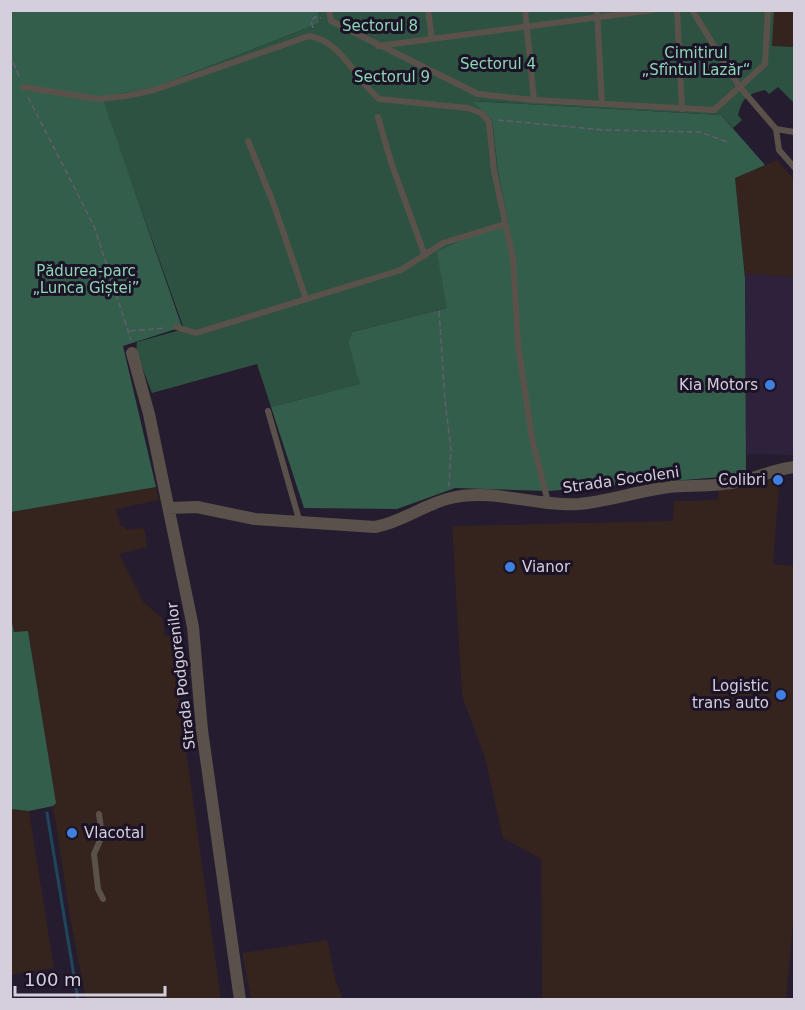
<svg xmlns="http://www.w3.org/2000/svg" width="805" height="1010" font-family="'DejaVu Sans',sans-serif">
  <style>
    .built { fill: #2d213b }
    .industrial { fill: #35231d }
    .green { fill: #2e5242 }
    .forest { fill: #335e4c }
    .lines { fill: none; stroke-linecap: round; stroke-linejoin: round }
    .stream { stroke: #1f475c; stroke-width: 3 }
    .path { stroke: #645c6e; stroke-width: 1.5; stroke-dasharray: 6 3; stroke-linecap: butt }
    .lane { stroke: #5a524a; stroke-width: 6 }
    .street { stroke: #5a524a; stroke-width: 12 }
    .shop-dot { fill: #3f7fe0; stroke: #1c1326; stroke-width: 2 }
    .labels { text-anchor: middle; stroke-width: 6; stroke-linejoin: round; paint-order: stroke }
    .park-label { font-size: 15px; fill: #8dd7b7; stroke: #1c1326 }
    .poi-label { font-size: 15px; fill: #d5cfdd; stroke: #1c1326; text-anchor: end }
    .street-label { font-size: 15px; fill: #d5cfdd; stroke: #1c1326 }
  </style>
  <rect width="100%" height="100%" fill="#251c30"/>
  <!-- built -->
  <path class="built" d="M745 274 794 277V455L746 454Z"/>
  <!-- industrial -->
  <path class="industrial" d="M774 11H794V47L772 46Z
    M777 160 794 180V277L745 274 735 178Z
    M773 479 779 485 773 564 794 566V914L786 999H542L541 859 503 838 485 758 462 696 452 526 673 521 674 501 718 500 719 490 744 487Z
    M156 487 159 500 116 509 121 527 124 526 127 530 144 528 147 547 119 554 144 603 162 618 165 636H170L221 999H86L71 923 53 806 56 802 28 631 14 632 11 613 10 512Z
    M11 809 29 811 54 968 11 975Z
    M327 940 336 982 343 999H251L242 953Z"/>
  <!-- green -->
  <path class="green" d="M318 11H774L772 46 794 47V103L778 87 769 94 765 90C747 94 743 97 738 115L742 120 733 128 721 115 473 101 492 120 498 171 510 225 464 239 447 308 352 332 348 342 361 384 271 407 257 364 152 393 136 352 137 342 184 329 101 97 156 87 320 23Z"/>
  <!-- forest -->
  <path class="forest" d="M11 11H318L320 23 156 87 102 97 182 327 123 346 156 487 11 512Z
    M472 101 721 115 765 165 735 178 745 278 746 475 548 491 455 488 397 509 304 508 271 407 360 384 348 342 352 332 447 308 437 252 464 239 509 225 498 171 492 120Z
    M10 613 14 632 28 631 56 803 53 806 29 811 11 809Z"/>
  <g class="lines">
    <!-- stream -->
    <path class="stream" d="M47 813 78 1000"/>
    <!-- path -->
    <path class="path" d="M313 28 311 21 315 17 321 18
      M10 54 20 79
      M28 97 94 226 131 340
      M498 120 604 130 700 132 730 143
      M439 311 445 401 451 449 449 486
      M130 331 166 328"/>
    <!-- lane -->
    <path class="lane" d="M329 10 331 21 478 94 534 100 714 110 765 64 768 10
      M428 10 432 39
      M525 10 534 100
      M597 10 602 104
      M677 10 682 109
      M692 10 739 86 776 129 779 150 794 167
      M378 46 653 10
      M23 87 98 99 126 96 154 90 309 36C342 41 355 79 379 99L468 108 481 113 489 122 494 171 513 258 518 344 532 439 548 502
      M378 117 391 162 425 256
      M776 129 794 132
      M248 141 274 205 306 299
      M176 327 196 333 401 270 443 243 505 224
      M268 411 300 523
      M99 814 102 836 94 854 98 889 103 899"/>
    <!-- street -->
    <path class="street" d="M132 353 149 414 193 627 202 730 240 1000
      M169 508 197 507 255 519 375 527C403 522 424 504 451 498 494 488 536 507 579 504 609 501 638 491 669 487 691 485 715 487 737 482 757 478 775 469 794 467"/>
  </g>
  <!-- markers -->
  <g class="shop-dot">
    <circle cx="770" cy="385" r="6"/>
    <circle cx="778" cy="480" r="6"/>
    <circle cx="510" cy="567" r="6"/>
    <circle cx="781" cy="695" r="6"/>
    <circle cx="72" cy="833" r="6"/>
  </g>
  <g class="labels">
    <!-- park labels -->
    <g class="park-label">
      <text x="380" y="31">Sectorul 8</text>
      <text x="696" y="58">Cimitirul<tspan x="696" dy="17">„Sfîntul Lazăr“</tspan></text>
      <text x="498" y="69">Sectorul 4</text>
      <text x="392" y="82">Sectorul 9</text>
      <text x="86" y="276">Pădurea-parc<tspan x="86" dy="17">„Lunca Gîștei”</tspan></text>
    </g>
    <!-- poi labels -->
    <g class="poi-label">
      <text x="758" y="390">Kia Motors</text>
      <text x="766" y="485">Colibri</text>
      <text x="522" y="572" text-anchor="start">Vianor</text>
      <text x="769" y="691">Logistic<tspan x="769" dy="17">trans auto</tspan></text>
      <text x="84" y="838" text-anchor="start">Vlacotal</text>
    </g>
    <!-- street labels -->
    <g class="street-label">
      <text transform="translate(621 480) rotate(-8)" y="5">Strada Socoleni</text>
      <text transform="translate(181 676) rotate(-97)" y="5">Strada Podgorenilor</text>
    </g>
  </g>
  <!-- border -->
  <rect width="805" height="1010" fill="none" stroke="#d5cfdd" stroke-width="24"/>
  <!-- scale -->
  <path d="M15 986v9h150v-9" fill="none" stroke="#d5cfdd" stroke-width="3"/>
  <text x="24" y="986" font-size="18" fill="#d5cfdd" stroke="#1c1326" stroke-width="4.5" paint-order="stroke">100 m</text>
</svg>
